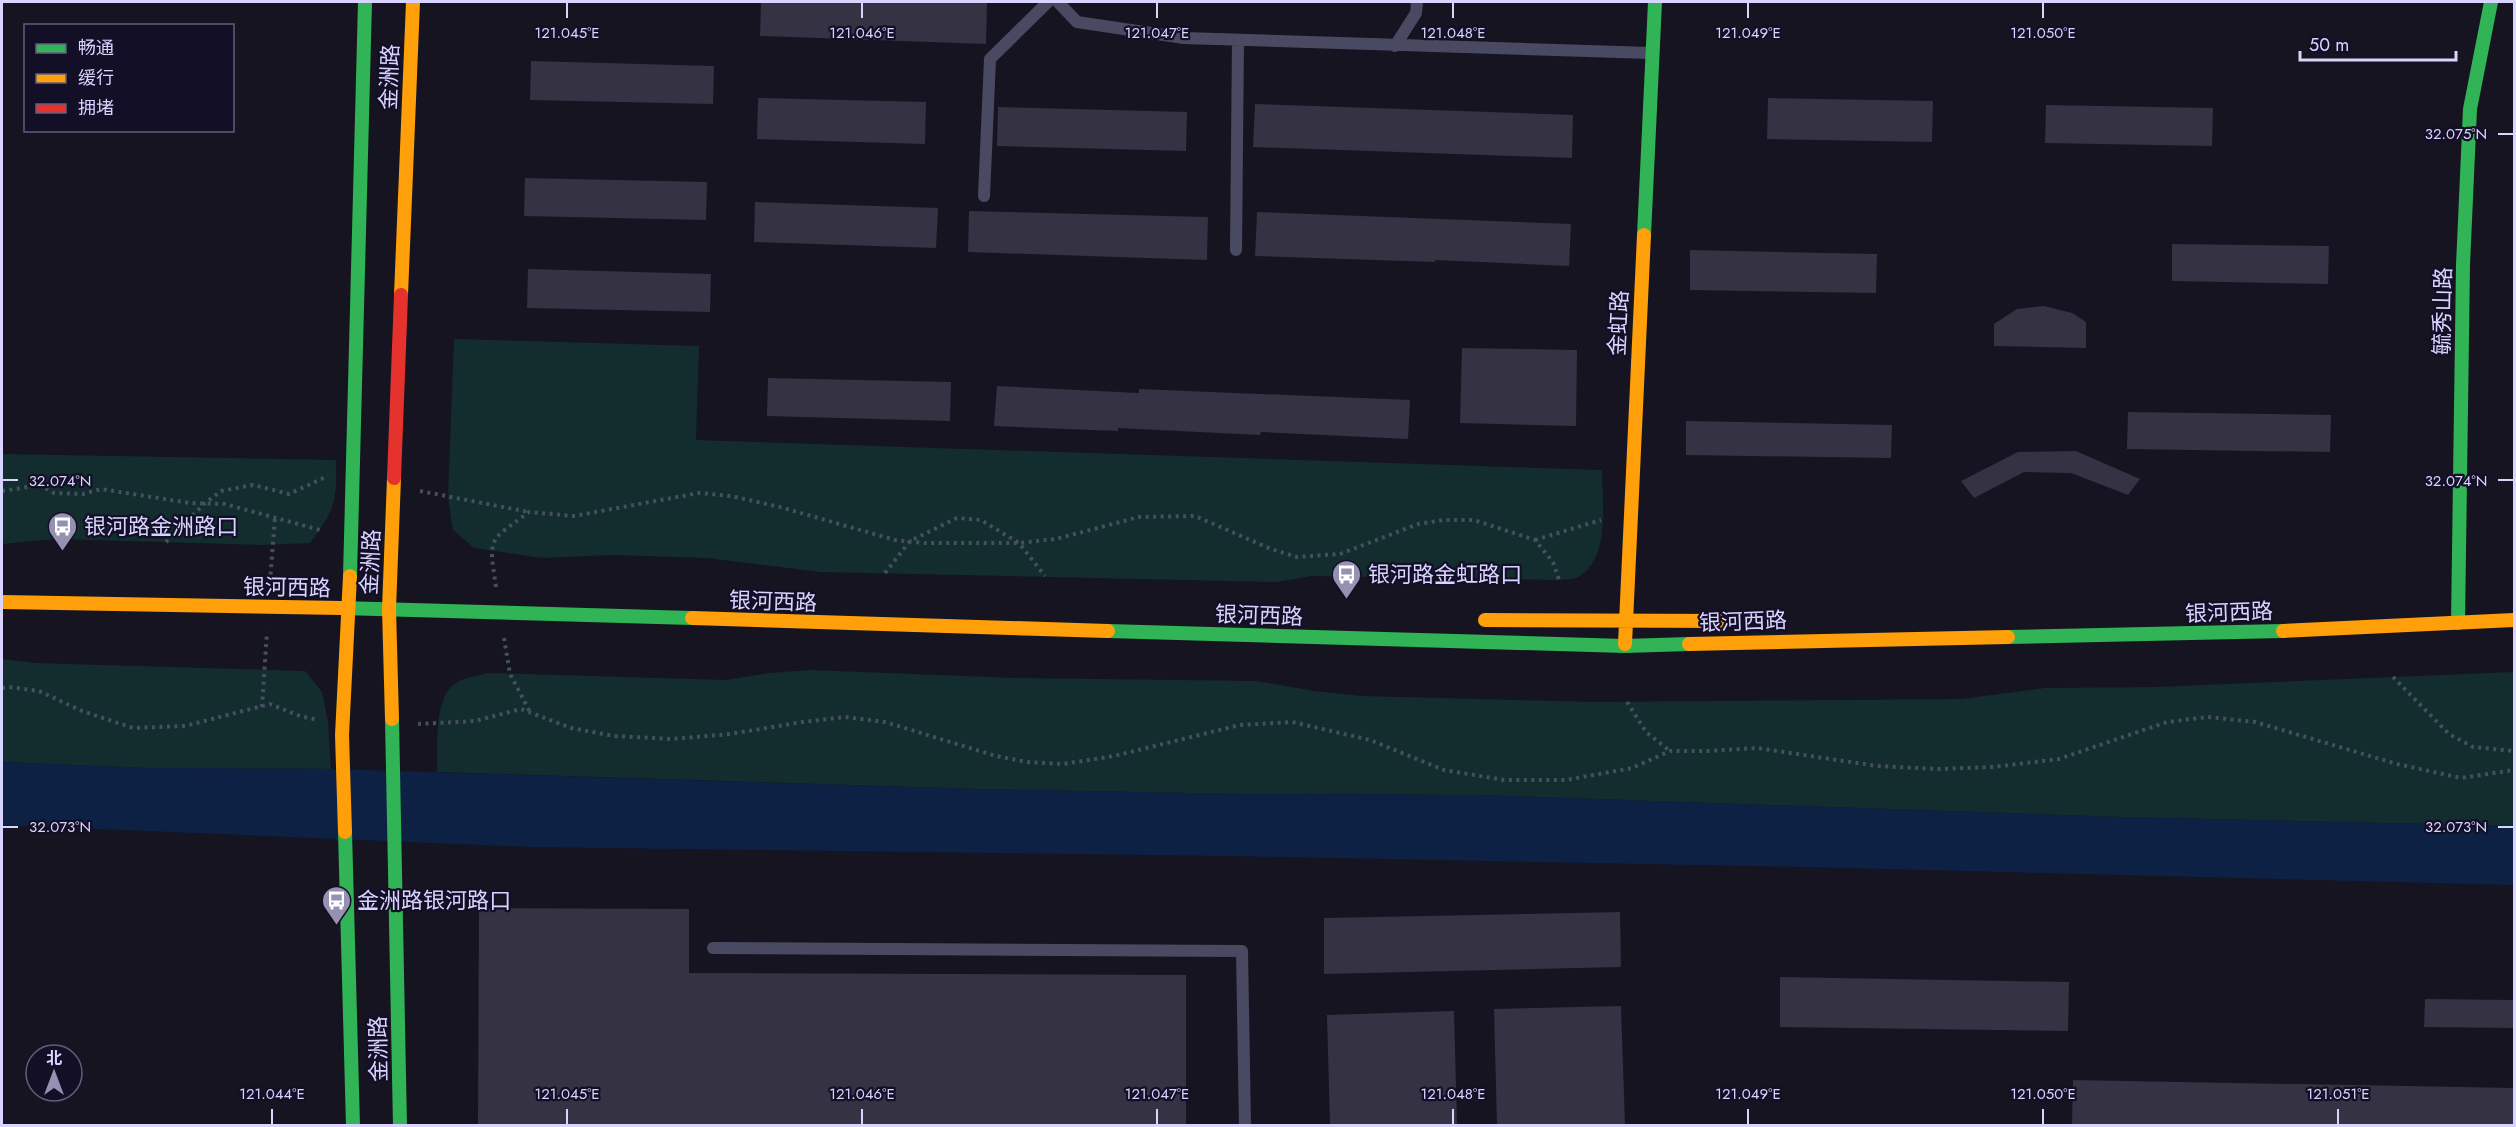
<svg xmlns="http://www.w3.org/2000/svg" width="2516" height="1127" font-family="Jost,'Noto Sans SC',sans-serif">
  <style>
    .green { fill: #132c2d }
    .water { fill: #0d2144 }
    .building { fill: #343243 }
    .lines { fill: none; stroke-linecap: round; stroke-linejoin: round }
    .path { stroke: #44505f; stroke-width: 4; stroke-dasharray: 3 4.5; stroke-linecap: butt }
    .lane { stroke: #4a4962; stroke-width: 12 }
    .fast { stroke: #30b455; stroke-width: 14 }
    .slow { stroke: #ff9f0a; stroke-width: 14 }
    .jam { stroke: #e5322d; stroke-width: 14 }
    .ticks { fill: none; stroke: #d9d4ff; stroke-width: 2 }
    .labels { text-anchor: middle; stroke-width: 4.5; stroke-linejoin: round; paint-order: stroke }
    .street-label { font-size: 22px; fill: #d9d4ff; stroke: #130f26 }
    .poi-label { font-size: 22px; fill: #d9d4ff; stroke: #130f26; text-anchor: start }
    .ticks-label { font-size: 15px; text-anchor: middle; fill: #d9d4ff; stroke: #130f26; stroke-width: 4.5; stroke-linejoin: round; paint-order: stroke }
  </style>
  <rect width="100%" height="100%" fill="#161421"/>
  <!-- green -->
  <path class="green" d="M454 339 699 346 696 440 1602 470C1602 501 1611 559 1578 577 1573 580 1565 579 1559 580L1312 576 1277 582 821 572 706 558 611 555 542 558 474 548 453 530 448 497Z
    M2 454 336 460C337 501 335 510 310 543L262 545 55 539 2 544Z
    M2 659 35 663 305 671 322 692 328 722 331 769 147 768 2 762Z
    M811 670 1015 678 1257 681 1314 691 1363 696 1595 702 1961 699 2045 688 2156 687 2514 672V826L2118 817 1477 795 1242 794 975 789 437 772C438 748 433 697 456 683 464 677 479 676 488 673L726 680 769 673Z"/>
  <!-- water -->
  <path class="water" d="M2 762 147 768 331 769 975 789 1242 794 1477 795 2118 817 2514 826V885L1806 867 1226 856 530 847 2 825Z"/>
  <!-- building -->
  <path class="building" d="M761 2H987L986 44 760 36Z
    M531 61 714 66 713 104 530 100Z
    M758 98 926 102 925 144 757 139Z
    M1768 98 1933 101 1932 142 1767 139Z
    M1255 104 1573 115 1572 158 1253 147Z
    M2046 105 2213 108 2212 146 2045 143Z
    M998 107 1187 112 1186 151 997 146Z
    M525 178 707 182 706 220 524 216Z
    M755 202 938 208 936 248 754 242Z
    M969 211 1208 217 1207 260 968 252Z
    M1257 212 1571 224 1569 266 1435 260V262L1255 256Z
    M2172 244 2329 246 2328 284 2172 281Z
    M1690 250 1877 254 1876 293 1690 290Z
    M528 269 711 274 710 312 527 308Z
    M2044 306 2072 313 2086 322V348L1994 346V324L2017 309Z
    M1462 348 1577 350 1576 426 1460 423Z
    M768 378 951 382 950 421 767 416Z
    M997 386 1139 393V389L1410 400 1408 439 1261 432 1260 435 1118 428V431L994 426Z
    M2128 412 2331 415 2330 452 2127 449Z
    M1686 421 1892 425 1891 458 1686 455Z
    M2076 451 2140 479 2128 495 2071 473 2024 472 1974 498 1961 481 2018 452Z
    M479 908 689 909V973L1186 975V1125H478Z
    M1620 912 1621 967 1324 974V918Z
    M1780 977 2069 982 2068 1031 1780 1027Z
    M2425 999 2514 1000V1028L2424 1027Z
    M1621 1006 1625 1125H1497L1494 1009Z
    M1454 1011 1457 1125H1330L1327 1015Z
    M2073 1080 2514 1088V1125H2072Z"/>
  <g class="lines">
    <!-- path -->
    <path class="path" d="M2 491 40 485 54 493 83 494 101 489 190 503 225 504 320 530
      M420 491 529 512
      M1535 540 1601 520
      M166 542 204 504 221 491 253 485 289 494 328 476
      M885 573 910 541 957 518 981 520 1019 543 1045 576
      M270 582 275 517
      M496 587C488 535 489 542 529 512L574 516 699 493 731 496 780 507 895 540 924 543H1019L1056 539 1139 517 1195 516 1271 549 1297 557 1340 554 1418 524 1444 520H1474L1535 540 1553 562 1559 580
      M504 638 510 674 530 712
      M2393 677 2449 734 2473 747 2514 751
      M2 688 9 687 39 691 82 711 133 728 185 726 270 704 300 716 318 720
      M1627 702 1646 732 1670 751
      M262 707 267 632
      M418 724 475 721 521 709 571 728 614 736 672 739 730 734 803 722 845 717 885 722 996 756 1027 762 1063 764 1114 756 1240 725 1292 722 1370 740 1444 770 1504 780H1566L1632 768 1670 751H1709L1757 748 1877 766 1938 769 1993 767 2059 759 2167 722 2208 717 2255 722 2397 764 2461 778 2514 770"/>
    <!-- lane -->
    <path class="lane" d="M1058 2 1077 22 1184 38 1650 53
      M1395 46 1416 13 1417 2
      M984 196 990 59 1048 2
      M1236 250 1238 40
      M713 948 1242 951 1245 1126"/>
    <!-- fast -->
    <path class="fast" d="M1644 235 1655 2
      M350 576 365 2
      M341 608 692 618
      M2458 623 2463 265 2470 109 2491 2
      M1108 631 1625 646 1689 644
      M2008 637 2283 631
      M392 719 400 1126
      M345 832 353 1126"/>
    <!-- slow -->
    <path class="slow" d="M401 295 413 2
      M2 602 341 608
      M692 618 1108 631
      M1485 620 1727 621
      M2283 631 2514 620
      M1625 644 1644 235
      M1689 644 2008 637
      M392 719 389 609 394 478
      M345 832 342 735 350 576"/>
    <!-- jam -->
    <path class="jam" d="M394 478 401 295"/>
  </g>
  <!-- ticks -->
  <path class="ticks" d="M567 3V18M862 3V18M1157 3V18M1453 3V18M1748 3V18M2043 3V18M2498 134H2513M3 480H18M2498 480H2513M3 827H18M2498 827H2513M272 1109V1124M567 1109V1124M862 1109V1124M1157 1109V1124M1453 1109V1124M1748 1109V1124M2043 1109V1124M2338 1109V1124"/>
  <!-- icons -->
  <defs>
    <symbol id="bus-pin" viewBox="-11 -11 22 30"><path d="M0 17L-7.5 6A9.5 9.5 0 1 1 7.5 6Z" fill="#9591b1" stroke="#130f26"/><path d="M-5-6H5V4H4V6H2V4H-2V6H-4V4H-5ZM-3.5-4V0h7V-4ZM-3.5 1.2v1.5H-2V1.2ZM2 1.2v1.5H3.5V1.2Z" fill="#fff"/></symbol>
  </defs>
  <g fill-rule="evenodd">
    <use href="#bus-pin" x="46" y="510" width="33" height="45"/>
    <use href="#bus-pin" x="1330" y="558" width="33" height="45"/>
    <use href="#bus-pin" x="320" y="884" width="33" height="45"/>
  </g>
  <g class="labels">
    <!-- street labels -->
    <g class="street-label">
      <text transform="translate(389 77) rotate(-88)" y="8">金洲路</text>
      <text transform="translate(2442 311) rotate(-89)" y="8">毓秀山路</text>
      <text transform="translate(1618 323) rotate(-87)" y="8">金虹路</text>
      <text transform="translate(370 562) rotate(-87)" y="8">金洲路</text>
      <text transform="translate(287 587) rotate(1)" y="8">银河西路</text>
      <text transform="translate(773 601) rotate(2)" y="8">银河西路</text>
      <text transform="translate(2229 612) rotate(-2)" y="8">银河西路</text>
      <text transform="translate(1259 615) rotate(2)" y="8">银河西路</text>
      <text transform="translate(1743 621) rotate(-2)" y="8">银河西路</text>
      <text transform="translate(378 1049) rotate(-91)" y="8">金洲路</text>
    </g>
    <!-- poi labels -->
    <g class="poi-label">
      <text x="84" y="534">银河路金洲路口</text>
      <text x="1368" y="582">银河路金虹路口</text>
      <text x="357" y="908">金洲路银河路口</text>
    </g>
  </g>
  <g class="ticks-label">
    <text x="567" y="38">121.045°E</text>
    <text x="862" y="38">121.046°E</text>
    <text x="1157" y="38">121.047°E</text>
    <text x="1453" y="38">121.048°E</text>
    <text x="1748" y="38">121.049°E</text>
    <text x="2043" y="38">121.050°E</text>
    <text x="2456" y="139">32.075°N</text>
    <text x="60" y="486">32.074°N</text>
    <text x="2456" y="486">32.074°N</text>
    <text x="60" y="832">32.073°N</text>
    <text x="2456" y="832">32.073°N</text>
    <text x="272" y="1099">121.044°E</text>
    <text x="567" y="1099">121.045°E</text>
    <text x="862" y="1099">121.046°E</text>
    <text x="1157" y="1099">121.047°E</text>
    <text x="1453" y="1099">121.048°E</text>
    <text x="1748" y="1099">121.049°E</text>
    <text x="2043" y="1099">121.050°E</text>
    <text x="2338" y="1099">121.051°E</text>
  </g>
  <!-- border -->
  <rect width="2516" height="1127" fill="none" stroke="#d9d4ff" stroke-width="6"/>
  <!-- legend -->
  <rect x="24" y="24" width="210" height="108" fill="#130f26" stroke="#625e7d" stroke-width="1.5"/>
  <rect x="36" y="44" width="30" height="9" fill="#30b455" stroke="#625e7d" stroke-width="1.5"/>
  <text x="78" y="54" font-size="18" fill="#d9d4ff">畅通</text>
  <rect x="36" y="74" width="30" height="9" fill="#ff9f0a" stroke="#625e7d" stroke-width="1.5"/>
  <text x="78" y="84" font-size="18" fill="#d9d4ff">缓行</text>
  <rect x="36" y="104" width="30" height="9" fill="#e5322d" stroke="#625e7d" stroke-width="1.5"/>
  <text x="78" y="114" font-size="18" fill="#d9d4ff">拥堵</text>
  <!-- north arrow -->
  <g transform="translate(54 1073)"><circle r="28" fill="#130f26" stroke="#625e7d" stroke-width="1.5"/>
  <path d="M0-4.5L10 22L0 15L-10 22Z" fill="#9591b1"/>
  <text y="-9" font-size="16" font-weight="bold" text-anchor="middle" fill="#d9d4ff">北</text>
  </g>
  <!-- scale -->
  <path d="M2300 51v9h156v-9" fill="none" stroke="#d9d4ff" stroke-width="3"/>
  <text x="2309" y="51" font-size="18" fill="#d9d4ff" stroke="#130f26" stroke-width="4.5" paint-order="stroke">50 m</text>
</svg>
